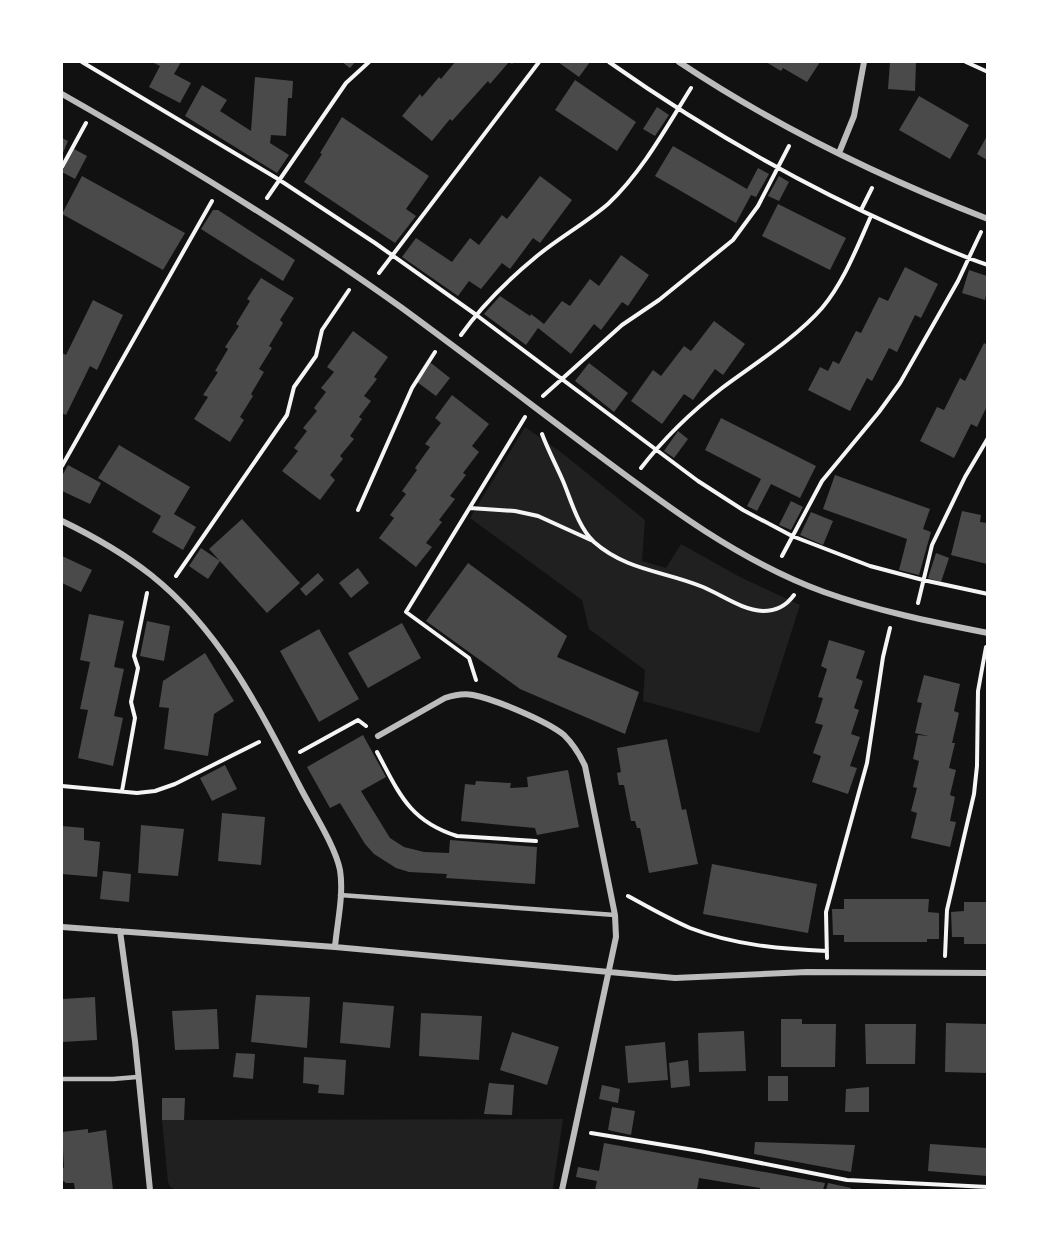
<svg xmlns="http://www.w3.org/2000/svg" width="1049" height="1252" font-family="Helvetica,sans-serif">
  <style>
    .green { fill: #202020 }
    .building { fill: #4a4a4a }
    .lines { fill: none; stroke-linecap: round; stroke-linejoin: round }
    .path { stroke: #f5f5f5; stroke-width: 4 }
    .service { stroke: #bcbcbc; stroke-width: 4.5 }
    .minor { stroke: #bcbcbc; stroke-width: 6 }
  </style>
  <rect width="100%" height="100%" fill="#111"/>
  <!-- green -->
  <path class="green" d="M525 427 562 453 645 520 642 561 666 568 681 544 740 577 800 605 759 733 643 701 645 670 589 629 582 600 470 518Z
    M563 1119 553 1188 551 1190H176L170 1187 168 1182 162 1120Z"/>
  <!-- building -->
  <path class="building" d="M152 62H181L174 74 191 83 180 103 149 87 160 66Z
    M342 62H355L350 68Z
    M455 62H514L512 64 509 62 490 84 488 81 452 121 450 119 432 141 402 116 420 94 422 97 439 77 441 79Z
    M558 62H590L579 77Z
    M766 62H820L807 82 783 68 781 71Z
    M890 62H916L915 91 888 89Z
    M255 77 293 81 292 98H288L286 136 271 135 270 143 289 155 277 173 185 116 202 85 227 100 220 111 251 131Z
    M575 80 636 122 617 151 555 110Z
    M919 96 969 125 950 159 899 130Z
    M657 107 669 115 655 136 643 129Z
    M342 117 429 176 406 209 416 216 395 243 304 182 322 154 320 153Z
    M987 136V160L977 154Z
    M62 138 68 141 62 155Z
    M673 146 747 189 758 168 769 174 756 197 751 195 736 223 655 176Z
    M74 149 87 156 75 179 62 172Z
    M82 176 185 233 163 270 62 214Z
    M540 176 572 200 540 243 533 238 510 269 502 263 481 289 469 281 458 296 402 257 416 238 452 262 470 238 479 245 502 215 507 219Z
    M779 176 789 182 779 201 768 196Z
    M778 204 846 238 830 270 762 236Z
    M213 210H218L295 260 283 281 201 229Z
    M621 255 649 275 628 306 622 302 601 330 594 324 571 354 538 328 526 345 484 314 500 296 530 316 531 314 544 324 562 301 570 306 590 279 599 286Z
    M905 267 938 284 921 318 915 315 897 352 889 348 872 381 867 378 850 411 808 390 820 367 828 371 833 361 839 364 856 331 861 333 879 297 888 301Z
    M969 270 987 276V291L985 300 962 293Z
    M261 278 294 298 280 320 283 323 269 346 272 348 259 369 264 372 251 394 253 396 240 417 244 420 230 442 194 419 208 397 203 395 218 372 215 371 228 349 225 347 239 326 236 324 250 301 247 299Z
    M93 300 123 315 97 370 90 366 66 415 62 413V353L66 355Z
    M714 321 745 344 723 375 715 369 693 400 684 394 662 424 631 401 653 370 661 376 684 346 691 351Z
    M353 331 388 357 374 377 377 379 364 396 371 401 359 417 362 419 350 436 354 439 340 456 343 459 330 475 335 480 320 500 282 471 298 451 294 448 307 431 303 428 317 411 314 408 326 392 321 388 334 372 327 367Z
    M984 343 987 345V406L977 427 971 424 954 458 920 441 937 407 944 410 960 378 965 381Z
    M431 363 450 378 436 396 417 382Z
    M589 363 628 393 614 412 575 381Z
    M452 395 489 424 472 446 479 452 463 473 466 475 450 496 455 499 439 520 442 522 426 543 432 547 416 567 379 538 394 518 390 515 406 494 402 491 417 470 415 468 430 447 425 444 441 423 435 418Z
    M721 418 816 466 800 498 771 484 757 511 747 506 761 479 705 450Z
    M678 431 688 439 674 458 664 451Z
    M119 445 190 487 174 514 196 527 183 550 152 532 161 516 98 478Z
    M68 465 101 483 90 504 62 491V476Z
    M835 475 930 509 923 529 931 532 919 575 899 570 907 539 823 509Z
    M791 501 803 507 791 530 779 525Z
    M962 511 981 515 980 522 987 523V564L951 555Z
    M811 512 833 521 823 545 800 535Z
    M242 519 300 583 267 613 209 549Z
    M201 548 220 561 208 579 189 566Z
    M936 553 949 558 941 582 928 578Z
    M62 556 92 570 81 592 62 583Z
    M468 563 567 636 557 657 639 692 625 734 520 689 426 621Z
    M358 568 369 583 351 598 339 583Z
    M318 573 324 580 306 596 300 589Z
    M89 614 124 621 114 667 124 669 114 716 123 718 113 766 78 758 88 710 80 709 90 662 80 660Z
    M147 621 170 626 164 661 140 656Z
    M402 623 421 658 368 688 348 653Z
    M319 629 359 699 319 722 280 651Z
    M829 640 865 651 856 678 863 681 854 708 859 710 851 734 860 737 850 766 857 768 848 794 812 782 821 756 813 753 823 725 815 723 823 698 818 697 827 669 821 666Z
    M205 653 234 701 214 714 208 756 164 749 169 708 159 707 163 681Z
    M924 675 960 684 954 711 959 713 952 743H955L949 768 956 770 950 795 955 797 950 821 956 822 950 847 911 838 917 813 911 811 917 788 913 787 919 761 913 759 918 735 929 736 915 733 922 703 917 702Z
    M363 735 386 777 361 791 390 838 404 847 424 852 449 853 450 840 537 847 535 884 446 878 447 874 409 872 396 868 374 854 365 844 340 803 330 808 307 767Z
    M667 739 682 810 686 809 698 864 649 873 640 828H637L635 821H631L624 785H619L617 773 621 772 617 748Z
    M225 765 237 789 212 801 200 778Z
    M568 770 579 827 537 835 535 828 461 821 465 784 475 785 476 781 511 783 510 788 528 787 527 777Z
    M222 813 265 817 261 865 218 861Z
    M141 825 184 829 178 876 138 873Z
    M62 826 84 828V840L100 842 97 877 62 874Z
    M712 864 817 884 808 933 703 914Z
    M103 871 131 874 129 902 100 899Z
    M844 899H929L928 912 939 913V939H927V942H844V935H833L832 909H844Z
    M964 902H987V944H964V937H952L951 912 964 911Z
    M256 995 310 997 307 1048 251 1042Z
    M95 997 97 1040 62 1042V999Z
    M343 1002 394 1006 390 1048 340 1043Z
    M217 1009 219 1049 175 1050 172 1011Z
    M421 1013 482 1016 479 1060 419 1056Z
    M781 1019H802V1024H836L835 1067H781Z
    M946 1023 987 1024V1073L945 1072Z
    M865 1024H916L915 1064H866Z
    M744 1031 746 1071 699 1072 698 1033Z
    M512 1032 559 1047 547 1085 500 1070Z
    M665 1042 668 1080 628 1083 625 1046Z
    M236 1053 255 1054 253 1079 233 1077Z
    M304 1057 346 1060 344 1095 318 1093 319 1085 303 1083Z
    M688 1060 690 1086 671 1088 669 1063Z
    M768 1076H788V1101H768Z
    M489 1083 514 1085 512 1115 484 1114Z
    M602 1085 620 1089 618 1103 599 1099Z
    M869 1087V1112H845L846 1089Z
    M162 1098H185L184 1120H162Z
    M612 1107 635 1111 631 1135 608 1130Z
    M88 1129V1133L106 1130 113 1190H75L74 1183H66L62 1180V1170L64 1167 62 1132Z
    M755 1142 855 1145 851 1172 754 1154Z
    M604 1143 825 1183 823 1190H760V1188L699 1178 697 1190H595L597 1181 576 1177 578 1167 599 1171Z
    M930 1144 987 1148V1176L928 1171Z
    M828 1183 851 1188V1190H826Z"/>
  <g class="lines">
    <!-- path -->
    <path class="path" d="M82 62 278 179 375 243 475 314 698 481 743 510 792 536 870 566 923 580 988 594
      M609 62C700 126 796 182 899 228 928 241 957 255 988 265
      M966 62 988 72
      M62 167 86 123
      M267 198 346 83 369 62
      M861 210 872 188
      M379 273 539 62
      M461 335C482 305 509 279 537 256 560 237 586 223 608 204 642 172 666 128 691 88
      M543 396 622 325 659 300 733 240 758 206 789 146
      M542 434C548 450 556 465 563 481 571 500 578 527 594 542 627 571 665 571 703 587 722 595 742 610 763 611 777 611 786 606 794 595
      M62 466 212 201
      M641 468C665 437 691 412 722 388 753 365 797 337 822 308 844 282 857 247 871 216
      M470 508 515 511 538 516 593 541
      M358 510 412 388 435 352
      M782 556 822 481 879 412 900 383 958 281 981 232
      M176 576 287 415 294 387 316 356 322 330 349 290
      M918 603 932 545 965 477 988 438
      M476 680 469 658 406 612 525 417
      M300 752 358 720 366 726
      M377 752C399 793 409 821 457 836L536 841
      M62 786 137 793 155 791 175 784 259 742
      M122 791 135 718 131 702 138 668 134 656 147 593
      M628 896C648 907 669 919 690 928 734 945 780 949 827 951
      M945 956 947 910 974 794 977 766 978 691 986 647
      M827 958 826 912 867 763 883 657 890 628
      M591 1133 700 1151 847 1180 988 1187"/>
    <!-- service -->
    <path class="service" d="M340 895 615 915
      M62 1079H113L137 1077"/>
    <!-- minor -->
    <path class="minor" d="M679 62C775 126 880 177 988 219
      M62 94C178 160 293 230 402 308 466 355 529 403 593 451 665 505 739 561 824 592 877 611 932 622 988 633
      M839 153 854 116 864 62
      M62 521C93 536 123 553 151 575 220 630 259 708 299 785 311 809 335 845 340 870 344 895 337 923 335 947
      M378 736 445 698C454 695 463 693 473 695 494 699 547 721 564 735 573 744 580 755 585 766L615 915 616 937 562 1190
      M62 927 335 947 675 978 807 972 988 973
      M120 931 135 1041 150 1190"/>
  </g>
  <!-- border -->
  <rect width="1049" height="1252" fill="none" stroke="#ffffff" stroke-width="126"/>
</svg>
